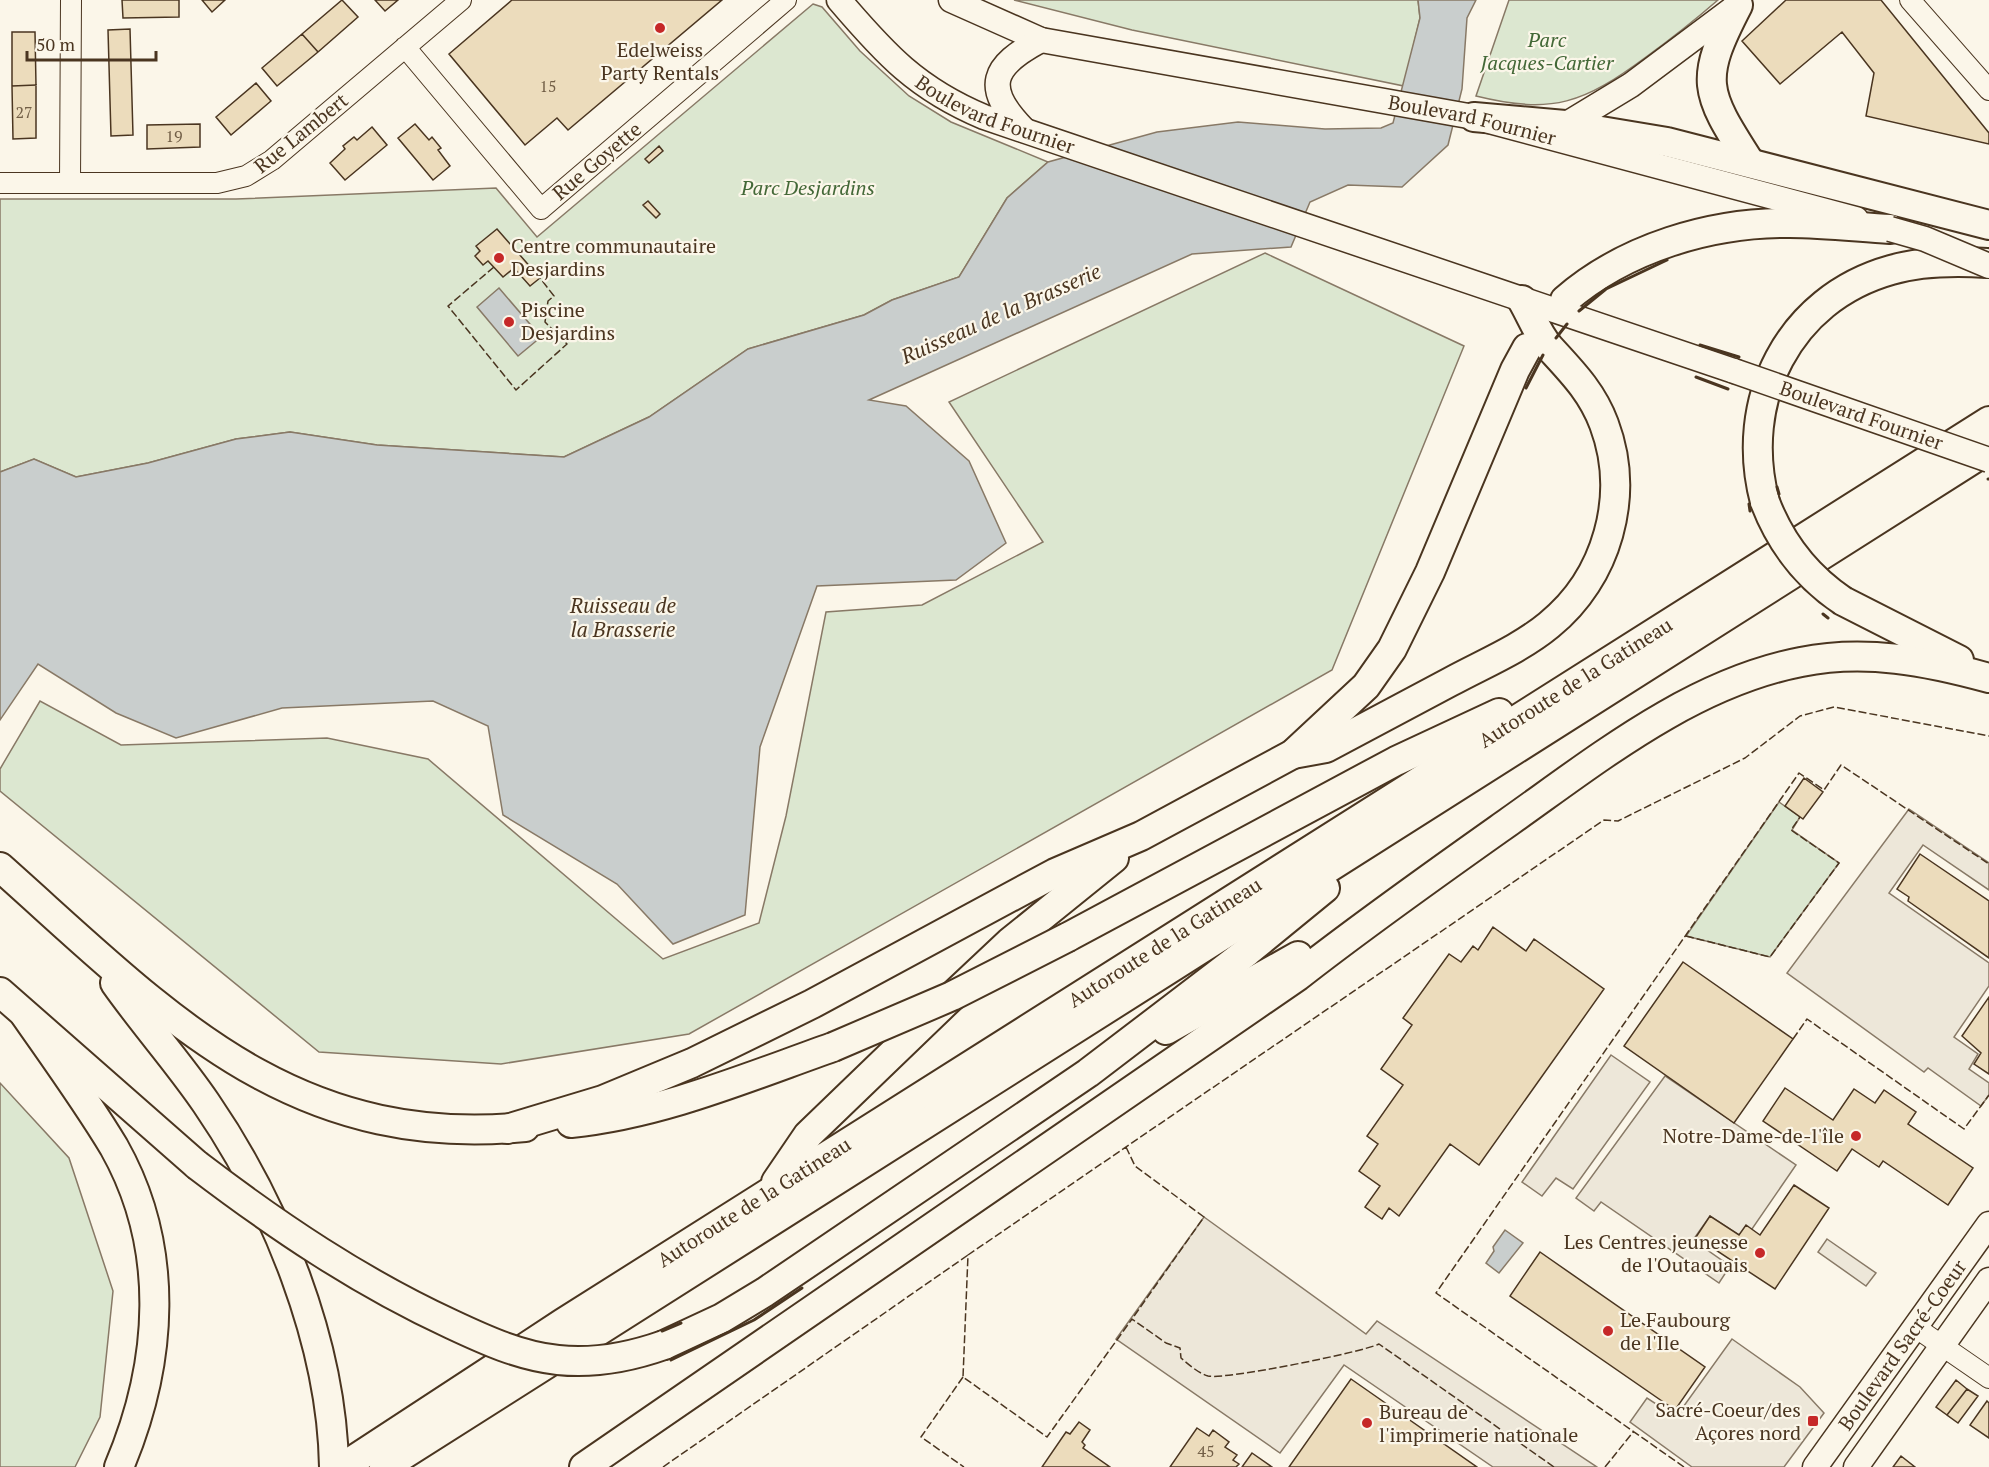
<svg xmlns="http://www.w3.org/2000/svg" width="1989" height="1467" font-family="'PT Serif',serif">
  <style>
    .green { fill: #dce7d0; stroke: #887966; stroke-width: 1.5 }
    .parking { fill: #ede7d9; stroke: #887966; stroke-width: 1.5 }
    .water { fill: #c9cecd; stroke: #887966; stroke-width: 1.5 }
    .building { fill: #ecdcbc; stroke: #4a3520; stroke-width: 1.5 }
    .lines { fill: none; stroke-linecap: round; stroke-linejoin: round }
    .minor-casing { stroke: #4a3520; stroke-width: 22 }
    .major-casing { stroke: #4a3520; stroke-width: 27 }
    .highway-casing { stroke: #4a3520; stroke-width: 32 }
    .minor { stroke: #fbf6e9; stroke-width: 20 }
    .major { stroke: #fbf6e9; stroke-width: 24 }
    .highway { stroke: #fbf6e9; stroke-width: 28 }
    .major-bridge-casing { stroke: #4a3520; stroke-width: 27; stroke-linecap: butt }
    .highway-bridge-casing { stroke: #4a3520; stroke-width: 32; stroke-linecap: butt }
    .major-bridge { stroke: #fbf6e9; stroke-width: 24 }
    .highway-bridge { stroke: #fbf6e9; stroke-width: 28 }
    .fence { stroke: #4a3520; stroke-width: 1.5; stroke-dasharray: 8 3; stroke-linecap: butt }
    .wall { stroke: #4a3520; stroke-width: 3 }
    .poi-dot { fill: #c62828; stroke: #fbf6e9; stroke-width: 2 }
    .labels { text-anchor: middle; stroke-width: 4.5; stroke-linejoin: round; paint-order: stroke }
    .number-label { font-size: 16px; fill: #725f47 }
    .park-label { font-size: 20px; font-style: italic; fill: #436837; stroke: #fbf6e9 }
    .poi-label { font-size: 20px; fill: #4a3520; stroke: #fbf6e9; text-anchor: start }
    .street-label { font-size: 20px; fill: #4a3520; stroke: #fbf6e9 }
    .water-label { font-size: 21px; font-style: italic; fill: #4a3520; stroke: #fbf6e9 }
  </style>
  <rect width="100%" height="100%" fill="#fbf6e9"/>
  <!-- green -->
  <path class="green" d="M1014 0H1418L1420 18 1404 86 1132 30Z
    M1509 0H1718C1695 20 1671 39 1646 57 1584 103 1553 115 1476 96Z
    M813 4 822 7 860 51 909 96 951 122 1048 162 1007 198 959 277 892 300 864 315 748 349 649 417 564 457 377 445 290 432 236 439 148 463 76 477 34 459 0 472V199H236L496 188 537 237Z
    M1265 253 1464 346 1332 670 689 1034 501 1064 319 1052 0 791V769L40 701 121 745 327 738 428 759 663 959 759 923 786 816 826 612 922 605 1043 542 949 402Z
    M1779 802 1800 817 1792 830 1839 863 1770 957 1686 936Z
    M0 1083 69 1158 113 1291 100 1417 75 1467H0Z"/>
  <!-- parking -->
  <path class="parking" d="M1909 809 1989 863V890L1923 845 1889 893 1989 963V986L1954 1037 1978 1054 1969 1069 1989 1083V1095L1981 1106 1928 1068 1924 1072 1787 973Z
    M1611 1055 1650 1082 1573 1189 1556 1178 1542 1196 1522 1182Z
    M1665 1076 1796 1165 1752 1229 1739 1235 1710 1216 1693 1240 1730 1266 1719 1283 1601 1202 1594 1211 1576 1198Z
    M1204 1217 1366 1334 1377 1321 1597 1467H1493L1344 1365 1280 1453 1116 1339Z
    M1827 1239 1876 1273 1866 1286 1818 1252Z
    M1732 1339 1800 1387 1824 1413 1784 1467H1692L1630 1422 1647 1398 1676 1417Z"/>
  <!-- water -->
  <path class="water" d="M1418 0H1476L1467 18 1462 89 1448 145 1402 187 1348 185 1310 202 1291 247 1192 254 869 400 906 406 969 461 1006 543 956 580 817 586 760 747 745 915 673 944 617 884 503 815 488 726 433 701 282 708 176 738 116 713 38 664 0 720V472L34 459 76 477 148 463 236 439 290 432 377 445 564 457 649 417 748 349 864 315 892 300 959 277 1007 198 1048 162 1157 132 1238 122 1325 129 1381 128 1393 123 1420 18Z
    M499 288 541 337 518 356 477 307Z
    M1505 1230 1523 1243 1499 1273 1486 1263 1494 1251 1493 1247Z"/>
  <!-- building -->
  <path class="building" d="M122 0H179V17L123 18Z
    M202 0H225L212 12Z
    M342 0 358 17 318 52 302 34Z
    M375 0H398L385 11Z
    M512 0H722L568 130 557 118 525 145 449 54Z
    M1786 0H1881L1989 133V144L1866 116 1874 73 1842 32 1780 84 1742 41Z
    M130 29 133 135 111 136 108 30Z
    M12 32H35L36 85 12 86Z
    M302 34 318 52 277 86 262 68Z
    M256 83 271 101 231 135 216 117Z
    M36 85V138L13 139 12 86Z
    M200 124V147L147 149V125Z
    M415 124 429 140 432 137 441 148 438 150 450 166 433 180 398 138Z
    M372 127 387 145 345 180 330 163 345 149 343 146 354 137 357 140Z
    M659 146 663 151 649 163 645 159Z
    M648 201 660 214 656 218 643 205Z
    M497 229 540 278 530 286 514 268 503 277 488 261 483 265 475 256 480 251 476 246Z
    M1804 778 1823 792 1803 819 1785 806Z
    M1920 854 1989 901V958L1908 901 1909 897 1897 889Z
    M1493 927 1526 951 1534 939 1604 989 1479 1165 1450 1144 1399 1216 1389 1208 1382 1219 1365 1207 1380 1186 1359 1171 1378 1144 1367 1136 1403 1085 1381 1069 1412 1025 1403 1018 1449 954 1461 962 1473 946 1478 950Z
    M1683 962 1793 1039 1734 1123 1624 1046Z
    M1989 997V1074L1974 1064 1981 1053 1962 1036Z
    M1785 1088 1833 1120 1854 1089 1875 1103 1884 1090 1916 1112 1908 1124 1973 1168 1948 1205 1883 1161 1879 1167 1852 1149 1837 1171 1763 1121Z
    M1794 1185 1829 1208 1775 1289 1696 1237 1710 1216 1739 1235 1746 1225 1760 1235Z
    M1540 1252 1705 1367 1675 1410 1510 1296Z
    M1351 1379 1477 1467H1289Z
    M1956 1380 1967 1389 1947 1415 1936 1407Z
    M1967 1389 1978 1396 1958 1423 1947 1415Z
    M1987 1401 1989 1403V1438L1970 1425Z
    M1079 1422 1090 1430 1082 1442 1085 1445 1083 1448 1110 1467H1042L1066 1432 1070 1434Z
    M1197 1428 1209 1436 1213 1430 1229 1442 1225 1447 1237 1455 1233 1460 1239 1464 1236 1467H1170Z
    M1252 1453 1272 1467H1242Z
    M1901 1456 1915 1467H1893Z"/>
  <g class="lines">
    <defs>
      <path id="minor" d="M1910 0 1989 90
        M405 47 541 209 786 0
        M70 182 71 0
        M0 183H217L246 176 272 160 461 0
        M1915 1327 1989 1378"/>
      <g id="major">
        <path id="s1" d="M839 0C885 54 917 89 984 117L1734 371"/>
        <path id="s2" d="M951 0 1041 40 1474 117 1856 219"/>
        <path d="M1565 125 1631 85 1738 5"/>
        <path d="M1024 130C982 87 992 66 1041 40"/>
        <path id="s3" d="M1815 1467 1989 1224"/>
        <path d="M1856 1467 1989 1280"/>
      </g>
      <g id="highway">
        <path d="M1738 5C1699 80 1704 91 1749 161"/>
        <path d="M1474 117 1565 125 1667 142 1989 225"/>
        <path d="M1565 300C1625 248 1711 222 1790 223 1823 223 1857 227 1890 229"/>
        <path d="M1765 502C1738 401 1788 299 1891 270 1922 261 1955 261 1987 263"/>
        <path d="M1843 601 1959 660"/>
        <path d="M1293 754 1326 748C1368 726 1409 704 1450 682 1483 664 1520 649 1549 625 1607 578 1631 496 1604 424 1592 392 1572 372 1550 348 1538 335 1531 315 1522 300"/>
        <path d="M0 867C162 1011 287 1150 525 1127"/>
        <path d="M1068 937 1396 761 1499 713"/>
        <path d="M115 983C144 1024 178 1062 206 1103 276 1205 332 1342 334 1467"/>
        <path d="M0 992 197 1165"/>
        <path d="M25 1015C55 1058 87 1102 114 1147 171 1248 163 1363 119 1467"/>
        <path d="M1166 1030 1298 956"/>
        <path d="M571 1123C661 1114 748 1077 833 1047"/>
        <path d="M507 1129 603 1100 692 1063 812 1004 1055 873 1141 836 1293 754 1366 686 1392 649 1430 572 1515 370 1527 348"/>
        <path d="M776 1182 808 1135 945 1003 1010 942 1114 858"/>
        <path d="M664 1345 722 1318 765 1292 1088 1073 1248 951 1325 888"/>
        <path id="s4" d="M343 1467 563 1323 1989 421"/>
        <path d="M384 1467 1989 449"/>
        <path d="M584 1467 1298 976C1367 922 1438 872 1510 821 1599 758 1692 683 1801 662 1865 649 1927 661 1989 678"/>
      </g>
    </defs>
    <!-- minor casing -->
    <use href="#minor" class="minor-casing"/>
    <!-- major casing -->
    <use href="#major" class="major-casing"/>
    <!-- highway casing -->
    <use href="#highway" class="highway-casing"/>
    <!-- minor -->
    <use href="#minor" class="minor"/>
    <!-- major -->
    <use href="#major" class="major"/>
    <!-- highway -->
    <use href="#highway" class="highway"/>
    <defs>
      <g id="major-bridge">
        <path d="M1890 229 1925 239 1989 266"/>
        <path id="s5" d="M1734 371 1989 460"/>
      </g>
      <path id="highway-bridge" d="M1765 502C1781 544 1806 576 1843 601
        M833 1047 952 996 1068 937
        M197 1165C277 1226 360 1282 451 1324 485 1340 520 1356 558 1360 595 1364 630 1357 664 1345"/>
    </defs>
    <!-- major-bridge casing -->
    <use href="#major-bridge" class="major-bridge-casing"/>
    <!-- highway-bridge casing -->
    <use href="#highway-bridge" class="highway-bridge-casing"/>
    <!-- major-bridge -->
    <use href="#major-bridge" class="major-bridge"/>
    <!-- highway-bridge -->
    <use href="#highway-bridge" class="highway-bridge"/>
    <!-- fence -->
    <path class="fence" d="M494 267 448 306 516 390 567 344 545 322 548 301 554 296 540 278
      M1686 936 1770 957 1839 863 1791 830 1800 817
      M1793 1039 1807 1019 1964 1129 1989 1095
      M1126 1147 1135 1166 1204 1217 1132 1319
      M963 1377 921 1437 964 1467
      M663 1467 968 1255
      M1554 1467 1379 1344C1363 1352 1225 1380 1208 1376 1198 1373 1188 1364 1181 1358L1180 1348 1166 1343 1132 1319 1047 1437 963 1377 968 1255 1604 820 1618 821 1745 758 1800 716 1834 707 1989 736
      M1605 1467 1634 1431
      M1684 1467 1436 1293 1799 773 1824 790 1841 765 1989 864"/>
    <!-- wall -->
    <path class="wall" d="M1579 311 1606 289 1667 260
      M1556 338 1567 324
      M1700 345 1739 357
      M1696 377 1728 389
      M1526 388 1543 355
      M1988 479H1989
      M1777 487 1779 494
      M1749 504 1750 511
      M1823 614 1828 618
      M662 1331 681 1323
      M671 1360 754 1320 802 1288"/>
  </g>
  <!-- markers -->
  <g class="poi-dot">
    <circle cx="660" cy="28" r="6"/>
    <circle cx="499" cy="258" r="6"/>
    <circle cx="509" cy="322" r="6"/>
    <circle cx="1856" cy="1136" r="6"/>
    <circle cx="1760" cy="1253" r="6"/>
    <circle cx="1608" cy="1331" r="6"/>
    <rect x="1807" y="1415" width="12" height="12" rx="3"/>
    <circle cx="1367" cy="1423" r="6"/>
  </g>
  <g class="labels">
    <!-- number labels -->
    <g class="number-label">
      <text x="548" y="92">15</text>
      <text x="24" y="118">27</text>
      <text x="174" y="142">19</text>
      <text x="1206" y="1457">45</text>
    </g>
    <!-- park labels -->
    <g class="park-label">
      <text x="1547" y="47">Parc<tspan x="1547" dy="23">Jacques-Cartier</tspan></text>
      <text x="808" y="195">Parc Desjardins</text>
    </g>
    <!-- poi labels -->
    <g class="poi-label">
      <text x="660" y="57" text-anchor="middle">Edelweiss<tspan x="660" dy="23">Party Rentals</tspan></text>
      <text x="511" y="253">Centre communautaire<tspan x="511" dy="23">Desjardins</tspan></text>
      <text x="521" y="317">Piscine<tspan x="521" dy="23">Desjardins</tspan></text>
      <text x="1844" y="1143" text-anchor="end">Notre-Dame-de-l'île</text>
      <text x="1748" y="1249" text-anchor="end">Les Centres jeunesse<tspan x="1748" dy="23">de l'Outaouais</tspan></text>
      <text x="1620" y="1327">Le Faubourg<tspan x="1620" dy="23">de l'Ile</tspan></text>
      <text x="1801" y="1417" text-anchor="end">Sacré-Coeur/des<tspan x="1801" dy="23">Açores nord</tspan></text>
      <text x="1379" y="1419">Bureau de<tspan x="1379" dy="23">l'imprimerie nationale</tspan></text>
    </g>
    <!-- street labels -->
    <g class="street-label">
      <text dy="7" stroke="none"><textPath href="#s1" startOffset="198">Boulevard Fournier</textPath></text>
      <text dy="7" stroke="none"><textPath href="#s2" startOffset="537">Boulevard Fournier</textPath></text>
      <text transform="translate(301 133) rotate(-39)" y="7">Rue Lambert</text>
      <text transform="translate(597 161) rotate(-40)" y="7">Rue Goyette</text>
      <text dy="7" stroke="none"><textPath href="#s5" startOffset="135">Boulevard Fournier</textPath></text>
      <text dy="7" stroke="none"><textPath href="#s4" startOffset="1461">Autoroute de la Gatineau</textPath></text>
      <text dy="7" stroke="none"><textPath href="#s4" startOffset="975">Autoroute de la Gatineau</textPath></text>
      <text dy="7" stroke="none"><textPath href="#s4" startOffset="489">Autoroute de la Gatineau</textPath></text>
      <text dy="7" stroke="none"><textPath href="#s3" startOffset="150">Boulevard Sacré-Coeur</textPath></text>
    </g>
    <!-- water labels -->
    <g class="water-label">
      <text transform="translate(1001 314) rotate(-24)" y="7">Ruisseau de la Brasserie</text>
      <text x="623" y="613">Ruisseau de<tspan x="623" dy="24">la Brasserie</tspan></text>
    </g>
  </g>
  <!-- scale -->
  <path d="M27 51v9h129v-9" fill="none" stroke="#4a3520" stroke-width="3"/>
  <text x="36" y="51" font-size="18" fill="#4a3520" stroke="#fbf6e9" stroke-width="4.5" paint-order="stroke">50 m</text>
</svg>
